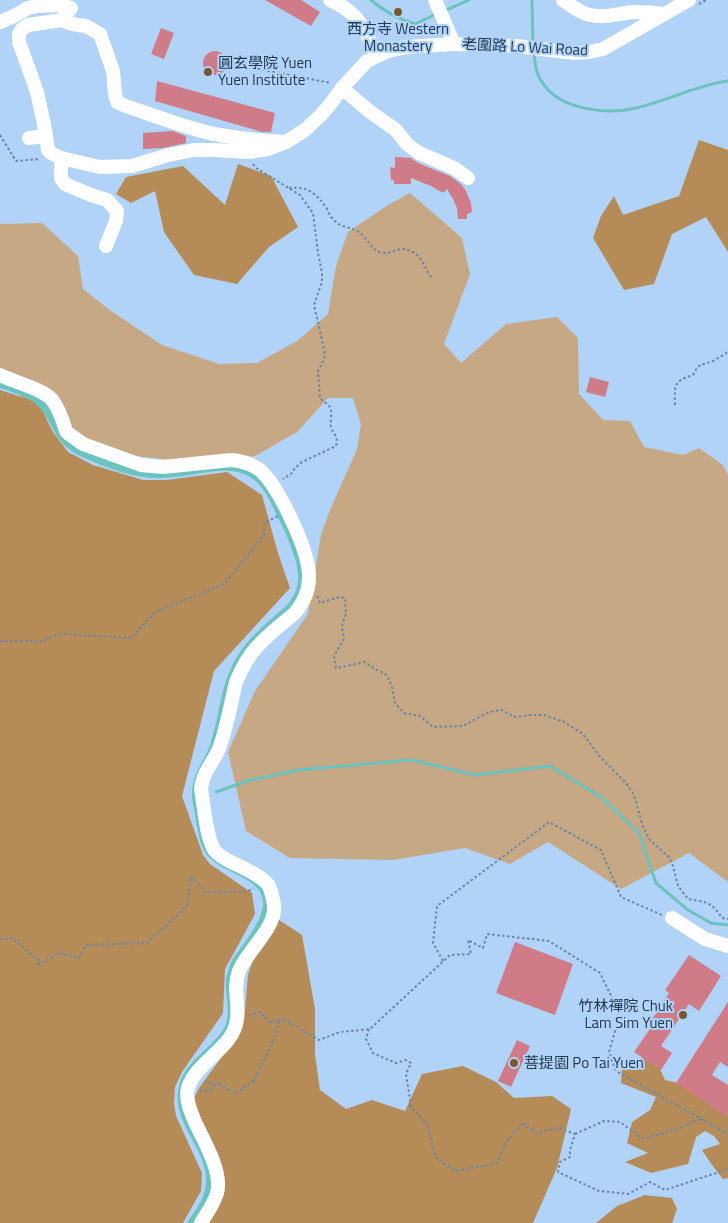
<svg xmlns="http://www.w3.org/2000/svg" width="728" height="1223" font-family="'Titillium Web','Noto Sans TC',sans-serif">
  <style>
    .green { fill: #c6a885 }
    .forest { fill: #b58b58 }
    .water { fill: #6cc3be }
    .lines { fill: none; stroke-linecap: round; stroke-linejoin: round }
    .stream { stroke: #6cc3be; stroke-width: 3 }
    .building { fill: #cf7c88 }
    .path { stroke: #6a86a5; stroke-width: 2; stroke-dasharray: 2.5 2.5; stroke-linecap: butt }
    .minor { stroke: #fff; stroke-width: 14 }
    .poi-dot { fill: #79582f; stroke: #b1d3f7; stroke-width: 2 }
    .labels { text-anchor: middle; stroke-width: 4; stroke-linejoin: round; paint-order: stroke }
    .poi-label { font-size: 15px; fill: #233a53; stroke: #b1d3f7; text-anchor: start }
    .street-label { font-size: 15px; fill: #233a53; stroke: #b1d3f7 }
  </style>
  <rect width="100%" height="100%" fill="#b1d3f7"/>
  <!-- green -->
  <path class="green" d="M410 193 462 238 470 274 444 344 461 363 506 324 557 317 578 338 579 394 603 420 630 421 644 447 683 455 699 448 723 465 728 475V882L689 853 621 889 548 842 510 864 465 848 393 860 290 858 246 831 228 752 255 691 308 614 321 535 330 510 357 449 361 424 353 398H328L297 432 255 456 191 462 99 452 46 417 0 379V224L42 223 78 256 83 289 111 311 162 345 219 364 257 363 297 341 328 314 336 266 348 232 388 205Z"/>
  <!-- forest -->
  <path class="forest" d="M699 140 728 150V252L706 217 672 234 654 284 624 290 593 238 601 216 614 196 623 215 679 196Z
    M238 164 271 176 298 227 269 247 237 284 194 275 164 232 155 191 131 203 116 194 126 177 183 166 225 205Z
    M0 390 34 401 40 406 53 432 68 452 93 465 143 480H167L227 472 262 495 278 553 290 588 214 671 182 796 203 855 210 864 252 893 255 914 225 969 223 1013 182 1072 175 1087 174 1103 176 1116 202 1173 201 1191 183 1223H0Z
    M276 918 302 935 315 1009V1055L320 1090 346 1109 372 1100 405 1111 422 1074 463 1066 496 1082 514 1098 552 1096 571 1109 557 1168 533 1223H203L217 1203 192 1102 199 1088 235 1039 244 1019 248 975 256 951Z
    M654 1056 665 1080 688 1085 728 1108V1178L723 1179 712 1165 702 1150 720 1144 714 1136 705 1131 696 1137 688 1164 651 1173 625 1162 648 1153 627 1143 632 1122 650 1110 656 1097 621 1083 622 1067 630 1060Z
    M645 1195 672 1198 677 1209 672 1223H596L617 1206Z"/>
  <!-- water -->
  <path class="water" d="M0 378 46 400 61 425 129 464H241L270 486 305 567 300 600 252 648 216 751 203 772 207 841 262 883 271 910 239 965 235 1022 186 1086 215 1184 198 1223H187C193 1213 201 1204 204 1193 216 1156 173 1128 178 1092 180 1070 198 1057 212 1043 217 1037 223 1032 226 1024 230 1013 226 998 226 986 225 977 229 968 232 960 242 946 265 918 263 901 260 876 220 873 206 854 199 843 197 827 195 814 194 808 192 801 192 795 192 771 205 762 211 742 220 713 221 681 238 655 250 635 271 620 288 604 304 584 298 566 290 544 286 534 282 525 277 516 265 489 254 468 220 471 200 472 180 478 160 478 133 479 105 467 80 456 67 450 58 440 52 427 48 420 46 414 40 408 30 397 14 393 0 388Z"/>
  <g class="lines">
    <!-- stream -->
    <path class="stream" d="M371 0C385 12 397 18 415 24L436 14
      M532 0 533 44
      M444 11 469 0
      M534 53C535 63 536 74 542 82 559 110 607 115 636 108 668 101 696 85 728 81
      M216 792 247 781 298 770 412 760 475 775 550 766 601 797 639 833 656 883 688 910 711 923 728 925"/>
  </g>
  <!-- building -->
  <path class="building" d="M265 0H301L320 12 311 26Z
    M161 28 174 33 164 59 151 54Z
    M203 63a12 12 0 1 1 24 0a12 12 0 1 1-24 0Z
    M157 81 275 113 271 132H262L155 101Z
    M173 131 186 136V143L163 148 143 149V133Z
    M395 157 411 158 418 163 450 176 461 184 466 191 471 203 472 212 467 214V219H458L457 208 453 199 447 189 443 193 431 186 411 178V184H394V180H391L390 167 395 168Z
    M590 377 609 382 605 397 586 392Z
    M515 942 573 964 555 1015 496 993Z
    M689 955 721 976 699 1011 689 1004 661 1046 672 1053 661 1070 634 1052 654 1023 651 1021 669 993 665 990Z
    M728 1002V1067L720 1062 712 1075 728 1085V1117L676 1083Z
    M517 1040 530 1046 511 1087 498 1081Z"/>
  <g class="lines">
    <!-- path -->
    <path class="path" d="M699 4 706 0
      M238 65 331 83
      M0 135 16 161 40 159
      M253 164 256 168 300 195 313 213 318 253 322 273V282L314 305 322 340 325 355 324 359 318 371 320 398C323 402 330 404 331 410 332 415 330 421 331 427 333 435 339 435 336 446L302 462 295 468 291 474 283 479
      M289 188C308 186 317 194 327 209 329 214 332 219 336 222 342 228 353 227 360 233 368 239 371 251 383 253 396 254 399 243 416 254 423 259 426 272 433 279
      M675 405C675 385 672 382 693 375 700 361 702 366 713 361 718 358 723 355 728 352
      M317 596 320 603 339 597 345 598 346 613 342 626 344 639 334 656 336 668 365 662 375 669 387 675 392 687 395 703 404 713 420 716 433 727 463 726 489 712 502 710 515 717 529 715H544L564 722 583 734 600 757 626 783 634 795 643 827 650 840 669 857 673 866 678 886 688 899C706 902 712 902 722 918L728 919
      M0 641H42L60 634 132 638 155 612 224 584 264 535V525L266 522 278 516
      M191 876 205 892H247L253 888
      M0 939 12 938 40 961 37 966 59 953 79 958 87 945 147 943 187 906 191 876
      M443 961 433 943 437 906 549 822 601 850 621 897 662 915
      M249 1016 250 1015 260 1012 269 1022 283 1019 319 1040 340 1032 370 1029 450 955 471 954 468 940 483 948 487 934 549 941 600 973 620 1014 609 1052 616 1071 728 1134
      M369 1029 366 1039 373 1053 396 1063 406 1060 411 1063 406 1074 411 1106 428 1126 434 1152 440 1161 456 1171 497 1163 505 1144 522 1123 536 1133 559 1128 575 1134 570 1150V1157L560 1162 558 1172 599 1191 628 1194 650 1182 665 1190 728 1169
      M205 1082 215 1085 218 1083 235 1094 255 1080
      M253 1083 270 1048 279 1024 277 1019
      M200 1091C207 1092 211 1090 215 1085
      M575 1134 604 1121 620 1122 643 1139C654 1135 664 1133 675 1130 684 1127 692 1122 701 1119"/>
    <!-- minor -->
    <path class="minor" d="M330 0C360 13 363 28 377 55
      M435 0 454 44
      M563 0C570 5 578 11 586 14 603 19 616 14 632 12 643 12 653 12 663 14
      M0 22 14 16 28 8 37 6 60 5 71 8 62 20
      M342 88 369 111 396 130 407 144 419 153 454 168 468 178
      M29 138 46 136
      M286 142C264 141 242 139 220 135 195 131 170 121 146 113 136 109 126 107 117 102L115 94 113 71 100 34 86 26 72 24 62 20 28 25 22 29 19 34V42L37 92 45 129 48 150 51 153 61 158 100 167 132 166 168 155 194 150H214L248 152 268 149 286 142 305 130 321 115 332 102 342 88 367 61 388 51 407 47 454 44 517 46 574 53 589 52 603 49 689 0
      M61 158V178L65 184 91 195 107 200 117 211 116 221 106 246
      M0 375C13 382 45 389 53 401 59 409 63 421 66 431L69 434 83 444 141 465 163 467 231 460C242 461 251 463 260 470 279 487 310 552 309 578 309 591 303 603 295 613 282 624 267 635 256 648 247 658 241 670 236 682 231 703 227 726 220 746 215 761 202 772 201 789 204 805 206 839 215 851 219 856 225 859 231 862 241 867 263 876 269 886 271 891 273 899 274 905 277 927 247 951 239 971 230 995 247 1016 228 1040 216 1056 189 1072 187 1093 187 1104 191 1112 195 1122 204 1141 223 1173 217 1193 214 1204 207 1213 201 1223
      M672 918 705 939 728 946"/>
  </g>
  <!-- markers -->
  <g class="poi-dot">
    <circle cx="398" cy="12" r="5"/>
    <circle cx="208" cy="72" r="5"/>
    <circle cx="683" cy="1015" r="5"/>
    <circle cx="514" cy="1063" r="5"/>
  </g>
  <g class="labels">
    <!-- poi labels -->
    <g class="poi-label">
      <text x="398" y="34" text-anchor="middle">西方寺 Western<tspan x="398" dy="17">Monastery</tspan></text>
      <text x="218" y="68">圓玄學院 Yuen<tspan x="218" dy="17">Yuen Institute</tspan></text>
      <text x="673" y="1011" text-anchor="end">竹林禪院 Chuk<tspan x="673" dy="17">Lam Sim Yuen</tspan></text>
      <text x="524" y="1068">菩提園 Po Tai Yuen</text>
    </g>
    <!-- street labels -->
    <g class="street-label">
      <text transform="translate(525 47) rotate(3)" y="5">老圍路 Lo Wai Road</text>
    </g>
  </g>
</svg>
